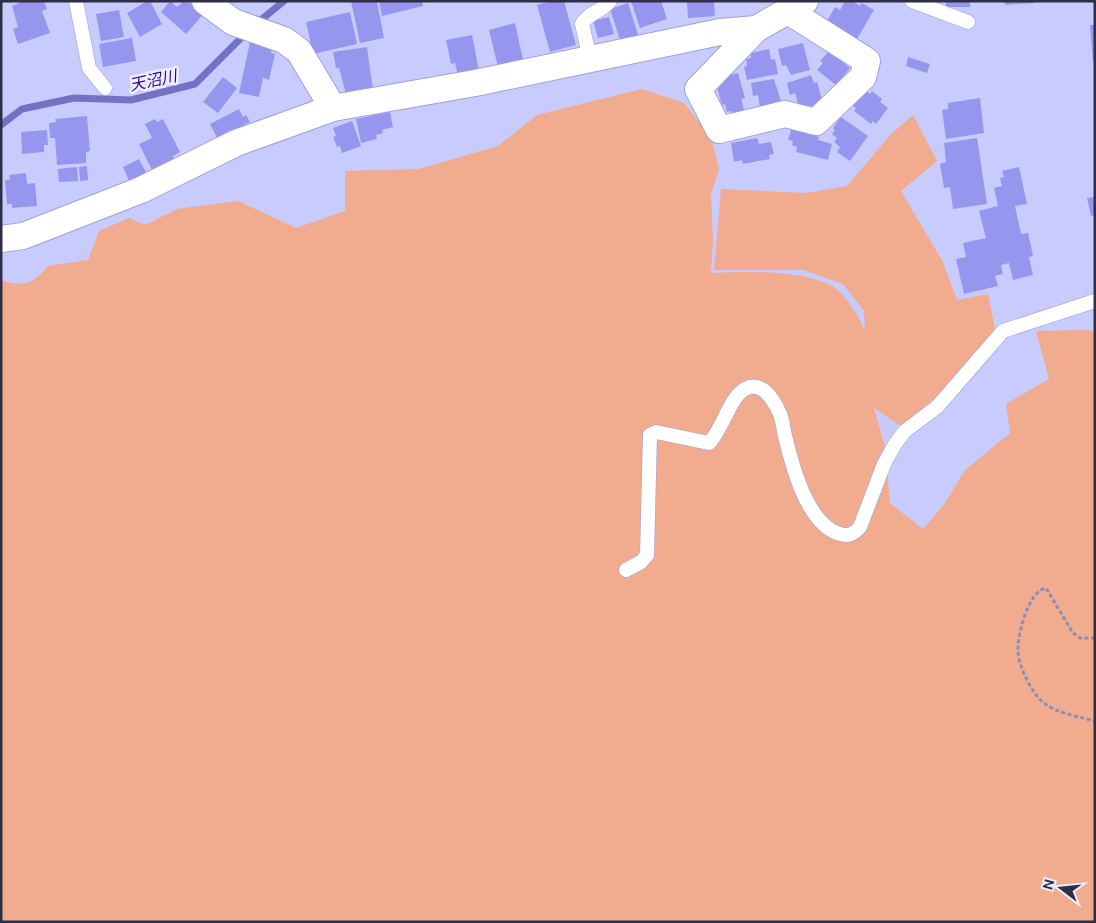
<svg xmlns="http://www.w3.org/2000/svg" width="1096" height="923" font-family="Ubuntu,'Noto Sans JP',sans-serif">
  <style>
    .green { fill: #f1ab8f }
    .lines { fill: none; stroke-linecap: round; stroke-linejoin: round }
    .stream { stroke: #7372c6; stroke-width: 7 }
    .building { fill: #9696ee }
    .lane-casing { stroke: #9ea1dd; stroke-width: 15 }
    .street-casing { stroke: #9ea1dd; stroke-width: 28 }
    .path { stroke: #8c8eb6; stroke-width: 3; stroke-dasharray: 4 2.5; stroke-linecap: butt }
    .lane { stroke: #fff; stroke-width: 14 }
    .street { stroke: #fff; stroke-width: 26 }
    .labels { text-anchor: middle; stroke-width: 5; stroke-linejoin: round; paint-order: stroke }
    .water-label { font-size: 16px; font-style: italic; fill: #31058f; stroke: #eeeffc }
  </style>
  <rect width="100%" height="100%" fill="#c8cbfd"/>
  <!-- green -->
  <path class="green" d="M642 89 684 103 711 137 719 169 711 194 713 240 711 273C747 272 797 269 830 285 845 292 859 317 865 331L864 311 843 284 804 270H714L721 189 806 193 847 186 890 135 913 115 937 161 901 191 943 262 957 300 988 294 995 329 941 393 901 426 874 408 885 447 890 503 923 529 945 503 965 470 1010 433 1006 404 1049 379 1036 331 1089 330 1095 332V922H1V280C24 288 34 283 48 266L88 260 99 231 129 218 145 225 177 209 238 201 296 228 345 211V171L419 169 498 146 537 115Z"/>
  <g class="lines">
    <!-- stream -->
    <path class="stream" d="M256 24 284 1
      M1 125 22 109 74 98 131 100 195 84 246 33"/>
  </g>
  <!-- building -->
  <path class="building" d="M18 1H44L47 9 42 11 50 33 18 44 13 29 18 27 12 6 19 3Z
    M147 1H150L162 24 140 37 127 13Z
    M170 1 177 7 183 2 199 5 206 11 186 34 161 12Z
    M351 1 377 2 384 38 360 43Z
    M379 1H422L423 6 382 16Z
    M552 1H564L576 45 550 52 537 5Z
    M631 1H661L667 19 640 28Z
    M687 1H714L715 16 688 18Z
    M845 1H852L860 6 862 3 874 10 857 39 827 21 835 7 840 10Z
    M946 1H970V7H946Z
    M1005 1H1034V3L1005 5Z
    M628 3 638 35 620 40 610 9Z
    M119 10 124 37 101 41 96 14Z
    M350 12 357 44 313 54 306 22Z
    M609 17 614 34 598 38 593 21Z
    M515 23 523 60 498 67 489 30Z
    M1090 25H1095V62H1093Z
    M472 35 479 71 458 76 455 63 451 64 446 40Z
    M132 38 136 61 103 67 99 44Z
    M250 42 273 43 271 53 275 54 269 80 263 78 259 97 239 93Z
    M803 43 810 70 791 75 786 65 782 66 778 49Z
    M367 47 373 90 346 94 339 68H336L333 52Z
    M769 49 771 60 775 59 778 74 747 80 744 67 747 66 746 59 751 58V53Z
    M829 51 850 68 836 85 817 70 823 63 820 61Z
    M908 57 930 64 927 73 906 66Z
    M738 73 745 98 741 99 745 113 733 117 731 111 727 112 725 104 722 105 716 84 724 82 723 77Z
    M811 75 814 83 817 82 823 103 806 108 805 105 799 107 795 93 790 95 787 83Z
    M223 77 237 88 218 113 203 102Z
    M774 79 782 104 760 108 758 95 753 96 751 83Z
    M864 89 870 94 872 91 882 99 880 102 888 108 876 124 873 121 871 124 854 111 856 108 852 105Z
    M980 98 984 133 946 139 942 110 948 109V103Z
    M239 109 243 117 246 115 250 122 217 138 210 124Z
    M390 112 393 127 382 130 383 133 376 135 377 139 361 143 356 119Z
    M87 116 90 151 86 152V163L57 165 55 138H50L49 123 56 122 55 119Z
    M841 117 868 136 850 161 837 152 840 147 834 142 837 138 832 134 835 130 833 128Z
    M155 119 157 122 163 119 180 152 173 156 175 161 153 172 139 144 152 138 145 124Z
    M352 121 361 146 342 153 340 146 337 147 333 137 336 136 333 128Z
    M793 124 815 130 814 135 819 137 818 140 832 144 828 160 796 152 797 147 792 145 793 141 788 140Z
    M47 130 48 145H44V152L22 154 21 132Z
    M757 138 759 144 771 142 774 154 769 155 770 159 743 164 742 160 734 162 731 143Z
    M977 138 987 204 953 209 950 187 944 188 940 164 946 162 944 143Z
    M139 159 147 174 130 183 123 167Z
    M87 166 88 180 80 181 79 167Z
    M77 167 78 181 59 182 58 169Z
    M1019 167 1027 204 1015 206 1021 234 1028 233 1033 256 1029 257 1033 275 1013 280 1009 263 1001 265 1003 274 995 276 998 286 964 294 956 259 966 257 963 243 986 238 979 211 998 206 994 188 1002 186 1000 178 1004 177 1002 171Z
    M26 173 27 184 35 183 37 206 12 208V204H7L5 180H10L9 175Z
    M1095 197V215L1091 216 1087 198Z"/>
  <g class="lines">
    <defs>
      <path id="lane" d="M76 1 89 68 105 88
        M912 1 968 22
        M590 59 582 24C588 13 601 12 610 1
        M626 570 641 562 647 555 650 435 656 432 709 443C723 429 729 398 745 389 762 380 774 400 780 414 783 420 783 429 785 436 792 465 806 521 837 533 847 537 853 535 860 527L884 464 895 444 905 431 937 407 1003 331 1095 301"/>
      <path id="street" d="M205 1 233 22 284 40 299 51 333 108
        M756 29 698 89 719 130 785 114 816 122 863 77 867 61 788 11
        M1 239 23 236 141 190 236 143 333 108 475 83 720 32 756 29 805 1"/>
    </defs>
    <!-- lane casing -->
    <use href="#lane" class="lane-casing"/>
    <!-- street casing -->
    <use href="#street" class="street-casing"/>
    <!-- path -->
    <path class="path" d="M1095 638H1080L1073 633 1046 588C1028 591 1017 636 1018 652 1019 667 1032 694 1044 703 1057 713 1079 717 1095 721"/>
    <!-- lane -->
    <use href="#lane" class="lane"/>
    <!-- street -->
    <use href="#street" class="street"/>
  </g>
  <g class="labels">
    <!-- water labels -->
    <g class="water-label">
      <text transform="translate(153 80) rotate(-12)" y="6">天沼川</text>
    </g>
  </g>
  <!-- border -->
  <rect width="1096" height="923" fill="none" stroke="#2e2f47" stroke-width="5"/>
  <!-- north arrow -->
  <g transform="translate(1061 888) rotate(286)" stroke="#eeeffc" stroke-width="4" paint-order="stroke">
  <path d="M0-4L9 19L0 12L-9 19Z" fill="#2e2f47"/>
  <text y="-8" font-size="14" font-weight="bold" text-anchor="middle" fill="#2e2f47">N</text>
  </g>
</svg>
